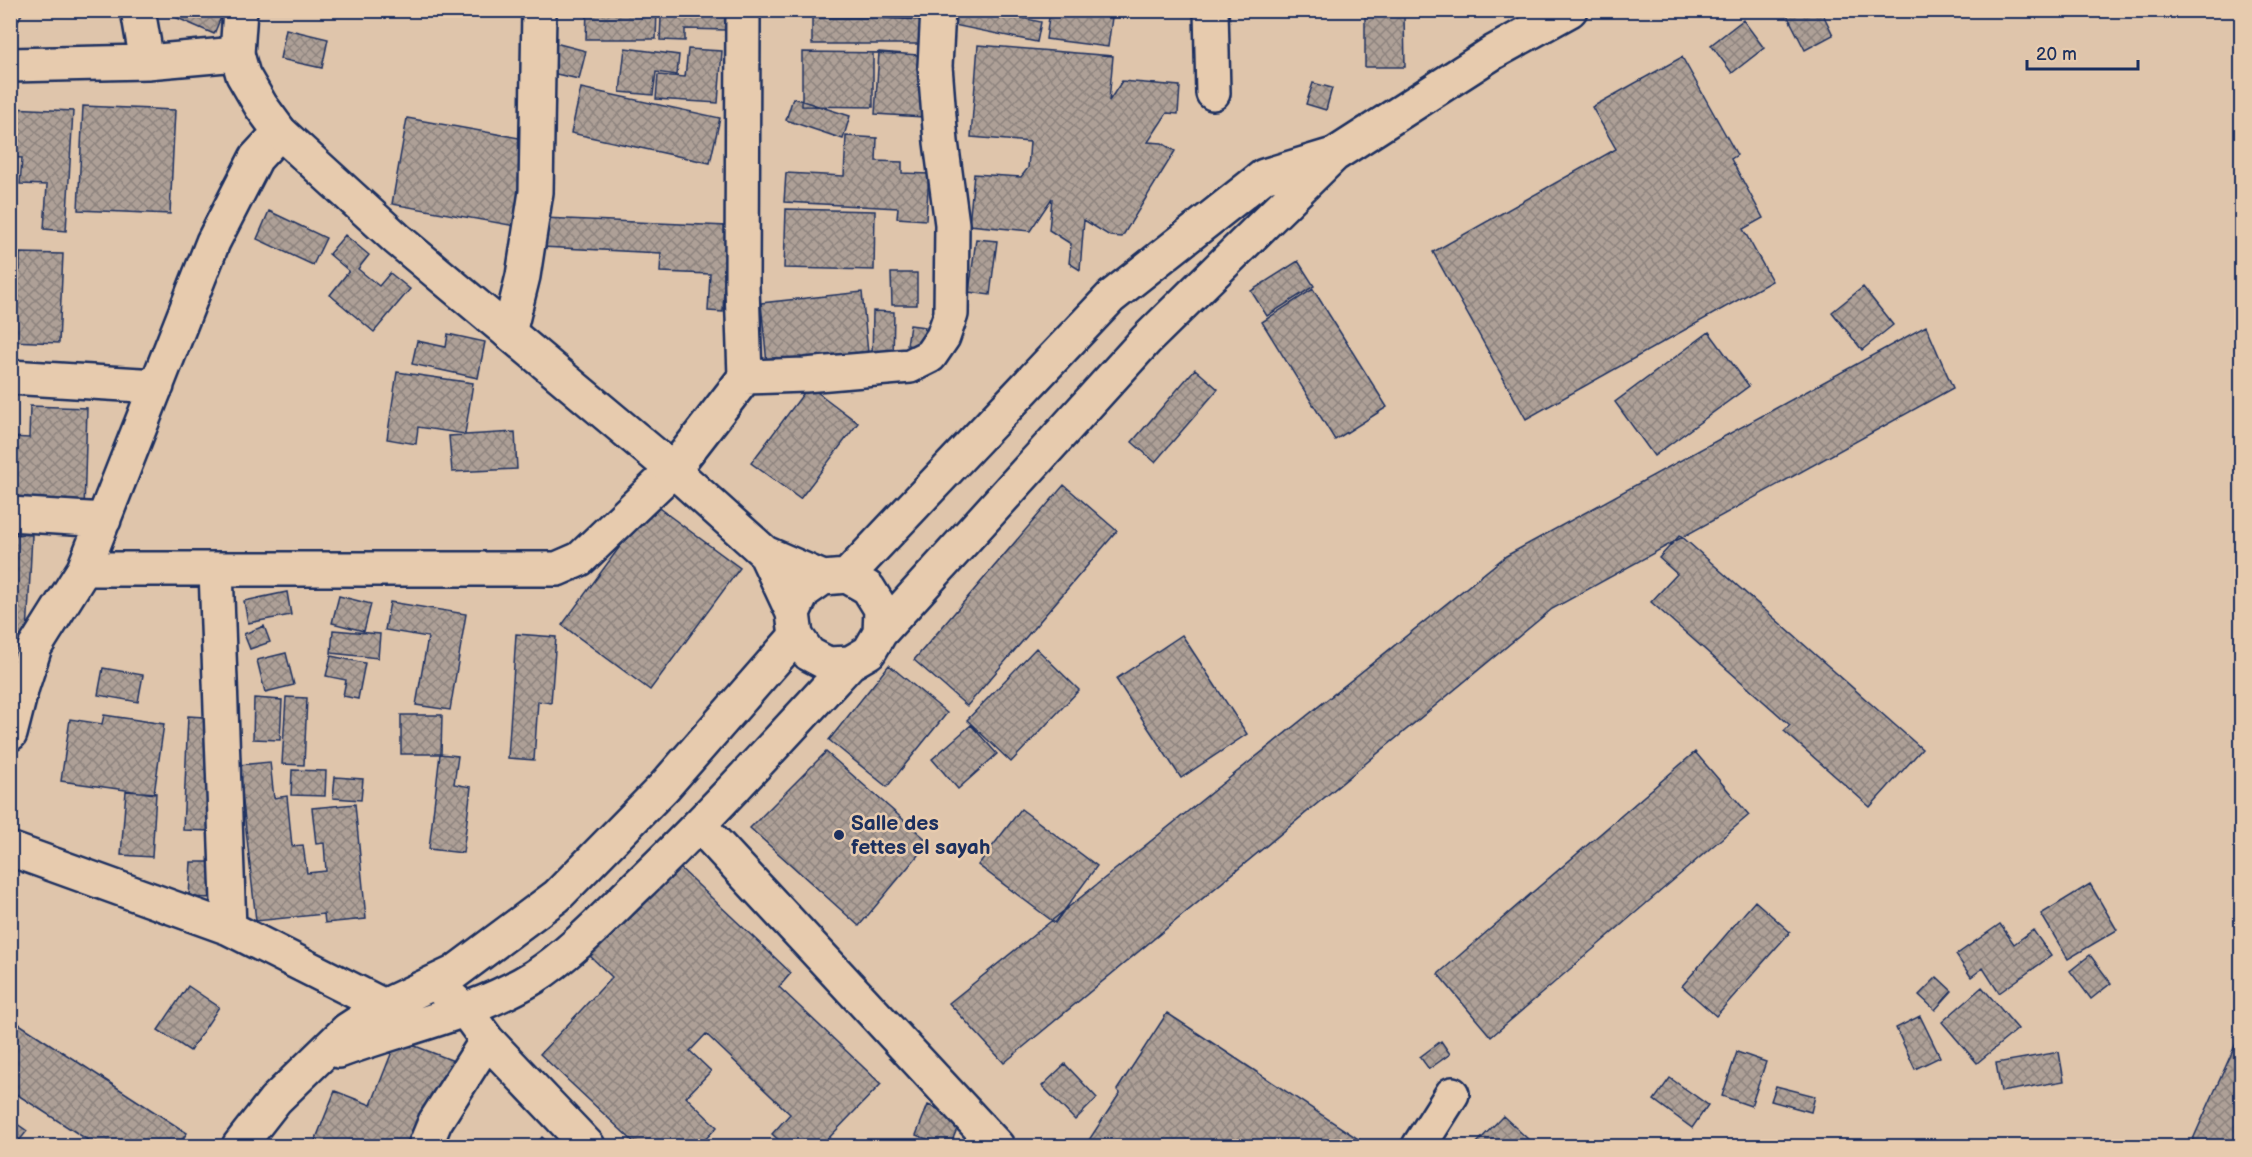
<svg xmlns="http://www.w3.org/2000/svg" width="2252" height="1157" font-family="'Balsamiq Sans',sans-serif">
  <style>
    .building { fill: url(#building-cross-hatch); stroke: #1b2f5e; stroke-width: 1.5 }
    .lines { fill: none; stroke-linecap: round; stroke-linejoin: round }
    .minor-casing { stroke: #1b2f5e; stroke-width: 38 }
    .secondary-casing { stroke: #1b2f5e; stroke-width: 38 }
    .minor { stroke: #e7cbae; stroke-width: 33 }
    .secondary { stroke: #e7cbae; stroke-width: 33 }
    .poi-dot { fill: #1b2f5e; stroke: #e7cbae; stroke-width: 2 }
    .labels { text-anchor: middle; stroke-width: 5; stroke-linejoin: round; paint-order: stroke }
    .poi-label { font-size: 21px; font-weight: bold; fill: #1b2f5e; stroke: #e7cbae; text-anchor: start }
  </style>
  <defs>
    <pattern id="building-cross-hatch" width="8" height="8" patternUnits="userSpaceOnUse" patternTransform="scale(1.5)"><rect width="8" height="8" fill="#aea097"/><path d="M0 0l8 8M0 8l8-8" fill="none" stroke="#8d837e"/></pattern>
  </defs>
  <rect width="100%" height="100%" fill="#dfc5ab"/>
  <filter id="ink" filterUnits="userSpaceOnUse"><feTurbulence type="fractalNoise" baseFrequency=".0167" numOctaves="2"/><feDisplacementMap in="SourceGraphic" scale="12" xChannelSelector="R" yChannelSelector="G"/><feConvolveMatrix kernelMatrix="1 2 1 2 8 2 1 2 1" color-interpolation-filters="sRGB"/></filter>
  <g filter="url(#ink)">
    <!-- building -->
    <path class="building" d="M10 10H24L11 34H10Z
      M159 10H224L214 34Z
      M587 10H657L656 39H586Z
      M664 10H727L726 30 685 29V41L660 40 661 17H664Z
      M878 10H922V20L877 18Z
      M941 10H1014L1013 16 1041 22 1037 42 939 22Z
      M1023 10H1043V16L1022 14Z
      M1050 10H1113L1108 47 1046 39Z
      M1365 10H1438L1439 16H1404L1405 67H1365Z
      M1821 10 1833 35 1805 50 1785 11Z
      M812 18H923L922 44H812Z
      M1743 20 1764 48 1732 73 1711 45Z
      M286 29 328 39 322 68 280 59Z
      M555 43 586 51 579 79 547 72Z
      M978 45 1113 56 1109 101 1122 81 1180 86 1178 114 1167 113 1148 142 1162 143 1175 151 1122 237 1110 236 1084 220 1080 270 1069 263 1071 244 1049 230 1052 198 1030 231 969 225 974 174 1021 177 1028 168 1030 142 971 137Z
      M625 48 679 55 677 75 656 72 653 95 620 92Z
      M688 49 722 51 718 103 656 99 658 75 685 77Z
      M802 52 893 53 894 54 873 53V107L802 106Z
      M879 52 943 57 939 118 875 114Z
      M1682 57 1737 155 1731 159 1763 218 1743 229 1772 281 1526 419 1433 252 1616 149 1592 107Z
      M1313 83 1332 88 1326 110 1306 104Z
      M581 88 720 118 710 163 571 133Z
      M793 98 850 116 843 139 786 120Z
      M83 106 175 110 170 214 78 210Z
      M11 108 73 111 66 231 44 229 47 185 20 184 22 158 10 157Z
      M407 118 553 144 538 230 392 204Z
      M846 136 877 138 876 161 902 162V173L929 174 926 220 897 218 898 208 784 202 786 173 844 176Z
      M786 209 875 211 874 270 784 268Z
      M269 211 326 238 313 265 257 239Z
      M543 218 727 226 723 312 708 311 710 274 660 272 661 253 542 247Z
      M345 235 369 255 358 269 379 286 390 273 410 289 374 332 330 295 349 271 329 254Z
      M976 239 997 241 990 295 969 292Z
      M20 253 63 254 59 343 10 341V270H20Z
      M1298 261 1314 286 1267 316 1251 291Z
      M891 273H917V305H892Z
      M1863 287 1893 325 1862 350 1832 312Z
      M1313 289 1387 407 1335 440 1262 322Z
      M862 292 869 363 768 374 761 303Z
      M873 311 894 312 893 360 872 359Z
      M910 325 925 327 922 348 907 345Z
      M1926 326 1953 388 1552 609 1004 1063 949 1003 1506 556Z
      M1709 332 1749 386 1654 456 1615 402Z
      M448 334 485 342 478 378 412 364 417 341 446 347Z
      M1195 369 1218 389 1155 462 1132 442Z
      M397 372 473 383 465 434 418 427 416 444 387 439Z
      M809 386 858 423 800 499 751 463Z
      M30 406 87 408 84 511 10 510V437L29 438Z
      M515 432 517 469 452 472 449 436Z
      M1064 485 1117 531 967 706 914 660Z
      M652 503 740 568 650 690 562 625Z
      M10 534 32 535 26 655 10 654Z
      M1680 535 1922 749 1870 807 1784 731 1790 725 1651 602 1677 574 1659 558Z
      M287 592 291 615 248 623 244 601Z
      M339 596 371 604 364 631 332 623Z
      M390 602 466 614 450 710 416 705 428 637 385 630Z
      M264 626 270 642 250 649 244 634Z
      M333 630 380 634 378 658 331 653Z
      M516 634 556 637 551 703 538 701 534 760 508 758Z
      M1182 635 1247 734 1181 778 1116 679Z
      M1036 648 1079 690 1011 762 967 720Z
      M286 653 294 685 265 692 257 660Z
      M331 656 365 663 358 699 343 696 346 680 326 676Z
      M889 665 947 713 887 787 829 740Z
      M103 668 143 675 138 702 98 695Z
      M286 697 307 698 304 765 282 764Z
      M254 698 282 700 280 740 253 739Z
      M104 715 164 724 154 794 61 781 70 719 102 724Z
      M401 715H442L441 754H401Z
      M188 716 220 718 236 899 189 897 191 862H210L211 831 183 830Z
      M971 725 997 754 958 789 932 759Z
      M826 752 929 842 859 926 750 828Z
      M1695 752 1749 815 1491 1037 1438 974Z
      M440 754 458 756 454 784 471 787 463 853 429 849Z
      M270 762 274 798 287 796 292 846 303 845 307 873 326 871 324 843 316 844 312 808 355 804 366 919 325 923 324 914 256 921 239 765Z
      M292 770 326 771 325 796 291 795Z
      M335 777 363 779 361 800 333 798Z
      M126 791 156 793 152 857 121 855Z
      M1021 809 1097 866 1055 923 978 865Z
      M677 865 791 973 779 987 881 1084 821 1146H785L772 1134 790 1114 706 1034 690 1051 711 1071 686 1097 717 1127 699 1146H638L540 1054 612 977 590 956Z
      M2090 884 2117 930 2068 959 2041 914Z
      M1755 901 1790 932 1716 1016 1682 986Z
      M2000 924 2014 944 2033 930 2051 956 1999 993 1983 968 1971 977 1956 955Z
      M2090 955 2111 983 2091 999 2070 971Z
      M1937 977 1952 991 1935 1010 1919 995Z
      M188 986 219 1007 190 1051 158 1030Z
      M1982 987 2018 1029 1977 1063 1942 1022Z
      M1167 1013 1369 1146H1085L1120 1093 1117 1090Z
      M1920 1016 1940 1057 1915 1069 1896 1028Z
      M10 1018 187 1133 178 1146H97L10 1090Z
      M2242 1030V1146H2190Z
      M397 1039 459 1063 426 1146H313L335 1091 371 1105Z
      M1441 1041 1450 1054 1429 1069 1420 1057Z
      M1737 1052 1766 1062 1751 1106 1722 1096Z
      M2059 1052 2064 1081 2001 1092 1996 1063Z
      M1065 1064 1097 1098 1075 1120 1042 1086Z
      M1670 1078 1708 1105 1692 1128 1654 1100Z
      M1776 1086 1815 1096 1811 1112 1771 1101Z
      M928 1105 961 1119 950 1146H945L916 1135Z
      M1503 1116 1528 1139 1522 1146H1474Z
      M10 1119 27 1131 15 1146H10Z
      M542 1137 552 1146H534Z"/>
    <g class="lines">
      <defs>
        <path id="minor" d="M138 10 147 62
          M1211 10 1213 93
          M10 65 147 62 237 54
          M509 333 523 276 536 192 539 10
          M10 377 157 386
          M745 377 805 375 910 366 930 356 943 337 951 314 952 224 941 142 935 66 938 10
          M10 514 104 520
          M84 569H557L580 559 673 470 745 377 742 287 743 10
          M216 570 229 928
          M10 734 22 687 35 647 84 569 213 242 256 158 280 132
          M700 826 997 1146
          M10 849 229 928 384 1006
          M435 983 465 1010 487 1040 588 1146
          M425 1146 435 1122 487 1040
          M1419 1146 1452 1094"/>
        <path id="secondary" d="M240 10 237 54 243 75 261 106 280 132 397 239 673 470 765 553 823 578
          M765 553 793 613 796 636 809 654 828 664 850 663 869 652 880 633 881 609 868 588 847 576 823 578 803 592 793 613
          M847 576 1111 297 1264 176 1330 156
          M880 633 1146 340 1334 155 1494 52 1570 10
          M339 1051C403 1027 474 1014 534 977 570 954 605 917 636 887 711 815 780 739 850 663
          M239 1146 275 1100 347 1030 384 1006 454 973 557 896 664 787 796 636"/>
      </defs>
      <!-- minor casing -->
      <use href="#minor" class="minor-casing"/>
      <!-- secondary casing -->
      <use href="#secondary" class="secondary-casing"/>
      <!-- minor -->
      <use href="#minor" class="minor"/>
      <!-- secondary -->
      <use href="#secondary" class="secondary"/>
    </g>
  </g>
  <!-- markers -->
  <circle class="poi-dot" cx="839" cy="835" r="6"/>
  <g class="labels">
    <!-- poi labels -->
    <g class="poi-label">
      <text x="851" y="830">Salle des<tspan x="851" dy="24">fettes el sayah</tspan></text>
    </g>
  </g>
  <!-- margin -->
  <rect width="2252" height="1157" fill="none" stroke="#e7cbae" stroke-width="36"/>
  <rect x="18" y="18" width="2216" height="1121" fill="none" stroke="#1b2f5e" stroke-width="2" filter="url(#ink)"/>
  <!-- scale -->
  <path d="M2027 60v9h111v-9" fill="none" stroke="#1b2f5e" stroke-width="3"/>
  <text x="2036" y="60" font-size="18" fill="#1b2f5e" stroke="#e7cbae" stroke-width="4.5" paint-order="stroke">20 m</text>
</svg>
